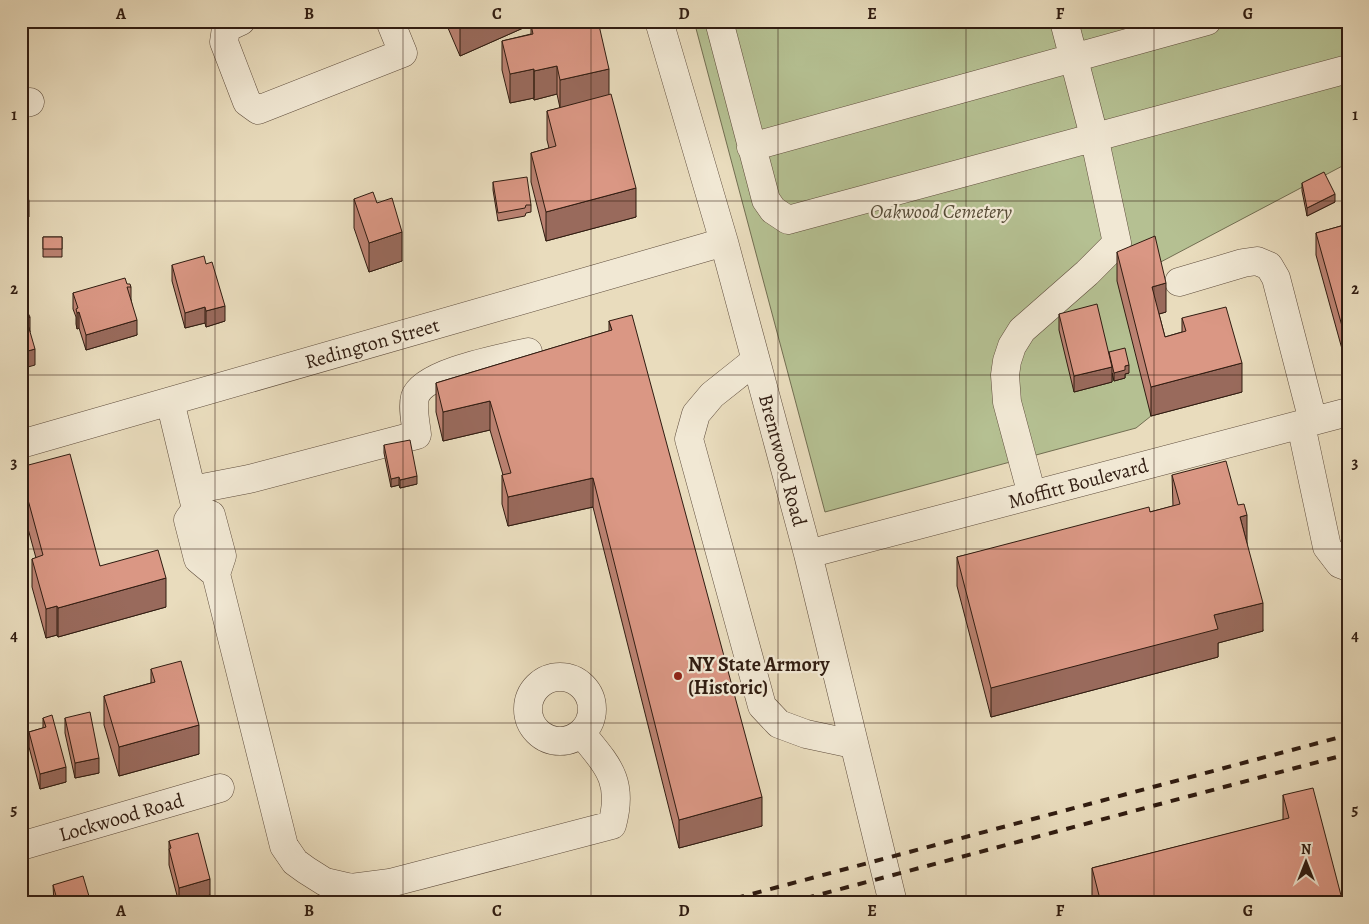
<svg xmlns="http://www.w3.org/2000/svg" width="1369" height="924" font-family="Alegreya,serif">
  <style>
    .green { fill: #b5c092; stroke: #726e52 }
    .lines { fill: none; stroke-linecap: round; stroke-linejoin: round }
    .minor-casing { stroke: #5e4c3c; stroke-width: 29 }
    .minor { stroke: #f1e8d4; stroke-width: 28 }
    .rail { stroke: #301c11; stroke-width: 4; stroke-dasharray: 9 9; stroke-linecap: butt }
    .wall { fill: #bb8272; stroke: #301c11 }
    .shaded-wall { fill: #996a5c; stroke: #301c11 }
    .building { fill: #da9784; stroke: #301c11 }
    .grid { fill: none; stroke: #301c11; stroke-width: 1; stroke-opacity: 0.55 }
    .poi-dot { fill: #8f2418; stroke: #f1e8d4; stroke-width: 2 }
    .labels { text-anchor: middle; stroke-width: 4.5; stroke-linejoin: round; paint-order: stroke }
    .park-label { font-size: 20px; font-style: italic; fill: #584d38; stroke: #f1e8d4 }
    .street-label { font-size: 20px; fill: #301c11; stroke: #f1e8d4 }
    .poi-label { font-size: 20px; font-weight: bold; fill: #301c11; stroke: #f1e8d4; text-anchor: start }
    .neatline { fill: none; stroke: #301c11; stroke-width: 2 }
    .grid-label { font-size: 16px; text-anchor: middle; font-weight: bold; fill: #301c11 }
  </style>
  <rect width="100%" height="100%" fill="#e9dcbd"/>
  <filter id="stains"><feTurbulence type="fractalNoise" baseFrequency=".004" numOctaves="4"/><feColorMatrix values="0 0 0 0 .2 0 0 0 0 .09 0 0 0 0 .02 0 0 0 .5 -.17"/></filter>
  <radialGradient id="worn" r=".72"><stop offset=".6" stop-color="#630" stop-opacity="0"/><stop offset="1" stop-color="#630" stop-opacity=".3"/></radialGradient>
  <!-- green -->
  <path class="green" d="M694 21H1348V163L1155 265 1151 416 1136 428 825 512Z"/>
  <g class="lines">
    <defs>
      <path id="minor" d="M241 21 226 28 224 42 247 102 258 110 403 53 390 21
        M659 21 724 242 808 554 893 903
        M719 21 766 200 773 210 788 220 1348 69
        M21 104 30 102
        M751 147 1207 21
        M1179 282 1243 263 1257 261 1269 266 1276 278 1313 421
        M756 360 712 395 696 414 689 439 762 706 779 724 806 734 853 744
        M170 401 196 509 188 520 198 559 216 574
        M1301 425 1327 547 1340 564 1348 567
        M21 444 724 242
        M192 490 249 479 417 435C416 424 412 408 415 397 423 372 503 358 528 352
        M1032 495 1007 402 1005 375 1007 361 1012 346 1022 330 1087 273 1117 243 1094 136 1064 21
        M196 509 211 515 222 556 216 574 284 846 295 862 306 870 325 882 351 888 390 883 612 825C624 781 608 766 582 734
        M808 554 1348 412
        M528 709a32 32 0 1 1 64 0a32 32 0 1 1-64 0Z
        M21 846 220 788"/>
    </defs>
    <!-- minor casing -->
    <use href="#minor" class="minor-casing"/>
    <!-- minor -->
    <use href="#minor" class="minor"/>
    <!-- rail -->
    <path class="rail" d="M718 903 1348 735
      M788 903 1348 754"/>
  </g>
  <!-- wall -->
  <path class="wall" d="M445 21H539L460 56Z
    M531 25 609 95 636 217 546 241 531 182V153L549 148 547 140V111L560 108 557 94 534 100V98L510 103 502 70V41L531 34Z
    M493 182 531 205V212L526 213 525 216 498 221 493 190Z
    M1302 183 1335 202 1307 216 1302 191Z
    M354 199 377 203 402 261 369 272 354 228Z
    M1348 224V347L1342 349 1316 255V233Z
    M43 237H62V257H43Z
    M1117 252 1166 312 1159 314 1165 337 1182 332V318L1242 392 1151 416 1117 281Z
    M172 265 225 321 206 327 205 323 185 328 172 281Z
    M127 284 131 287V299L137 335 86 350 79 328 77 329 76 324V317L73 309V293Z
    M1059 314 1109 352 1129 373 1125 374V378L1114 381 1112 373V382L1074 392 1059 330Z
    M609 321 762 826 679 848 593 507 508 526 502 504V475H503L490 430 443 441 436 412V383L609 331Z
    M384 445 417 484 400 488 399 485 391 487 384 453Z
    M21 467 100 566 166 607 58 637 57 635 46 638 32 587V559L36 558 21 503Z
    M1172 475 1247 544 1263 631 1218 643V657L991 717 957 586V557L1150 512 1173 506Z
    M1348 588V615L1344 597V589Z
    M151 669 199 754 119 776 104 725V696L151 683Z
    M43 718 66 782 40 789 29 747V732L43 728Z
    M65 718 99 773 75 778 65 733Z
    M1283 795 1343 903H1094L1092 897V868L1283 820Z
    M169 841 210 895 182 903H179L169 865Z
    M53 885 91 903H54Z"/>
  <!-- shaded-wall -->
  <path class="shaded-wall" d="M474 21H539L460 56V27Z
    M557 66V94L534 100V71Z
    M534 69V98L510 103V74Z
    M609 69V98L560 109V80Z
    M636 188V217L546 241V212Z
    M1335 194V202L1307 216V208Z
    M29 201V217L21 219V203Z
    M402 232V261L369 272V243Z
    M1166 283V312L1152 316V287Z
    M225 306V321L206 327V311Z
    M205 307V323L185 328V313Z
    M79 312V328L77 329V313Z
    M30 317V332L26 318Z
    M137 320V335L86 350V335Z
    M1348 325V347L1342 349V326Z
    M35 349V365L21 369V353Z
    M1242 363V392L1151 416V387Z
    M1129 365V373L1125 374V378L1114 381V373L1125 366Z
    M1112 367V382L1074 392V376Z
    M490 401V430L443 441V412Z
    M417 476V484L400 488V480Z
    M399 477V485L391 487V479Z
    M593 478V507L508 526V497Z
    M1247 515V544L1240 517Z
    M166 578V607L58 637V608Z
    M1263 603V631L1218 643V657L991 717V688L1214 615Z
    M57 606V635L46 638V609Z
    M199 725V754L119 776V747Z
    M99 758V773L75 778V763Z
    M28 766V781L21 783V767Z
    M66 767V782L40 789V774Z
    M762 797V826L679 848V820Z
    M210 879V895L182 903H179V888Z"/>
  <!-- building -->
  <path class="building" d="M458 21H474L460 27Z
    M546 21H598L609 69 560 80 557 66 534 71V69L510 74 502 41 533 34 531 25Z
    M611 94 636 188 546 212 531 153 556 146 547 111Z
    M21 170 29 201 21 203Z
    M1324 172 1335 194 1307 208 1302 183Z
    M527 177 531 205H526L525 208 498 213 493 182Z
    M373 192 377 203 392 198 402 232 369 243 354 199Z
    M1348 224V325L1342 326 1316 233Z
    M1155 236 1166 283 1152 287 1165 337 1186 331 1182 318 1226 307 1242 363 1151 387 1117 252Z
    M43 237H62V249H43Z
    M204 256 206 264 212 262 225 306 206 311 205 307 185 313 172 265Z
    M125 278 127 284H130L131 287H127L137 320 86 335 79 312 77 313 76 309 78 308 73 293Z
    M1097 304 1112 367 1074 376 1059 314Z
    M24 310 26 314 28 313 30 317 26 318 35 349 21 353V311Z
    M632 315 762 797 679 820 593 478 508 497 502 475 511 473 490 401 443 412 436 383 612 330 609 321Z
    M1125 348 1129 365 1125 366V370L1114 373 1109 352Z
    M410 440 417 476 400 480 399 477 391 479 384 445Z
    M70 454 100 566 158 550 166 578 58 608 57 606 46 609 32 559 43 555 21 474V467Z
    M1226 461 1238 505 1244 504 1247 515 1240 517 1263 603 1214 615 1218 629 991 688 957 557 1149 507 1150 512 1180 504 1172 475Z
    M1348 588V607L1344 589Z
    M181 661 199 725 119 747 104 696 155 682 151 669Z
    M90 712 99 758 75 763 65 718Z
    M52 715 66 767 40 774 29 732 46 727 43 718Z
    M21 742 28 766 21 767Z
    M1313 788 1343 903H1101L1092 868 1289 818 1283 795Z
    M198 833 210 879 179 888 169 849 171 848 169 841Z
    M83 876 91 903H58L53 885Z
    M25 895 27 900 22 901 23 903H21V896Z"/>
  <!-- grid -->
  <path class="grid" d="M215 21V903M403 21V903M591 21V903M778 21V903M966 21V903M1154 21V903M21 201H1348M21 375H1348M21 549H1348M21 723H1348"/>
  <!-- markers -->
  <circle class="poi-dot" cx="678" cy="676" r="5"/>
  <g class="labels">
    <!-- park labels -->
    <g class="park-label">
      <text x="941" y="218">Oakwood Cemetery</text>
    </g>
    <!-- street labels -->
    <g class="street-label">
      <text transform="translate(372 343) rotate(-16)" y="7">Redington Street</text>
      <text transform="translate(783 460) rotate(75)" y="7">Brentwood Road</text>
      <text transform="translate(1078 483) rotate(-15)" y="7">Moffitt Boulevard</text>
      <text transform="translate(121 817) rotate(-16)" y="7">Lockwood Road</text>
    </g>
    <!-- poi labels -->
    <g class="poi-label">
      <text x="688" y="671">NY State Armory<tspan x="688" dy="23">(Historic)</tspan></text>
    </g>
  </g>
  <!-- margin -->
  <rect width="1369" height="924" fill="none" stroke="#e9dcbd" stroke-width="55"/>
  <!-- north arrow -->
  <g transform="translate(1306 862)" stroke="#f1e8d4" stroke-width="4" paint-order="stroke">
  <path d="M0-4L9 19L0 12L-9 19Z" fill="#301c11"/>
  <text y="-8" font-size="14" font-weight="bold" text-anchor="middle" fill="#301c11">N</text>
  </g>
  <rect x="28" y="28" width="1314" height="868" class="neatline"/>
  <g class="grid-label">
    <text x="121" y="19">A</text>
    <text x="309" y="19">B</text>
    <text x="497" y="19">C</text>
    <text x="684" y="19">D</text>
    <text x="872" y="19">E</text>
    <text x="1060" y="19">F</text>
    <text x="1248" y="19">G</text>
    <text x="14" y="120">1</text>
    <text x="1355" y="120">1</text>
    <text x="14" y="294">2</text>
    <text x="1355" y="294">2</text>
    <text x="14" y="468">3</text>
    <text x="1355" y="468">3</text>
    <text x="14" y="641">4</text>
    <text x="1355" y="641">4</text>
    <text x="14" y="815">5</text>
    <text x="1355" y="815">5</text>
    <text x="121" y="916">A</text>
    <text x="309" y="916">B</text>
    <text x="497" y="916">C</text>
    <text x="684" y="916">D</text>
    <text x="872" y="916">E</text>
    <text x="1060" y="916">F</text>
    <text x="1248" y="916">G</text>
  </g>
  <rect width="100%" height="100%" filter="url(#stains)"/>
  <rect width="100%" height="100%" fill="url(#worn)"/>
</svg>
